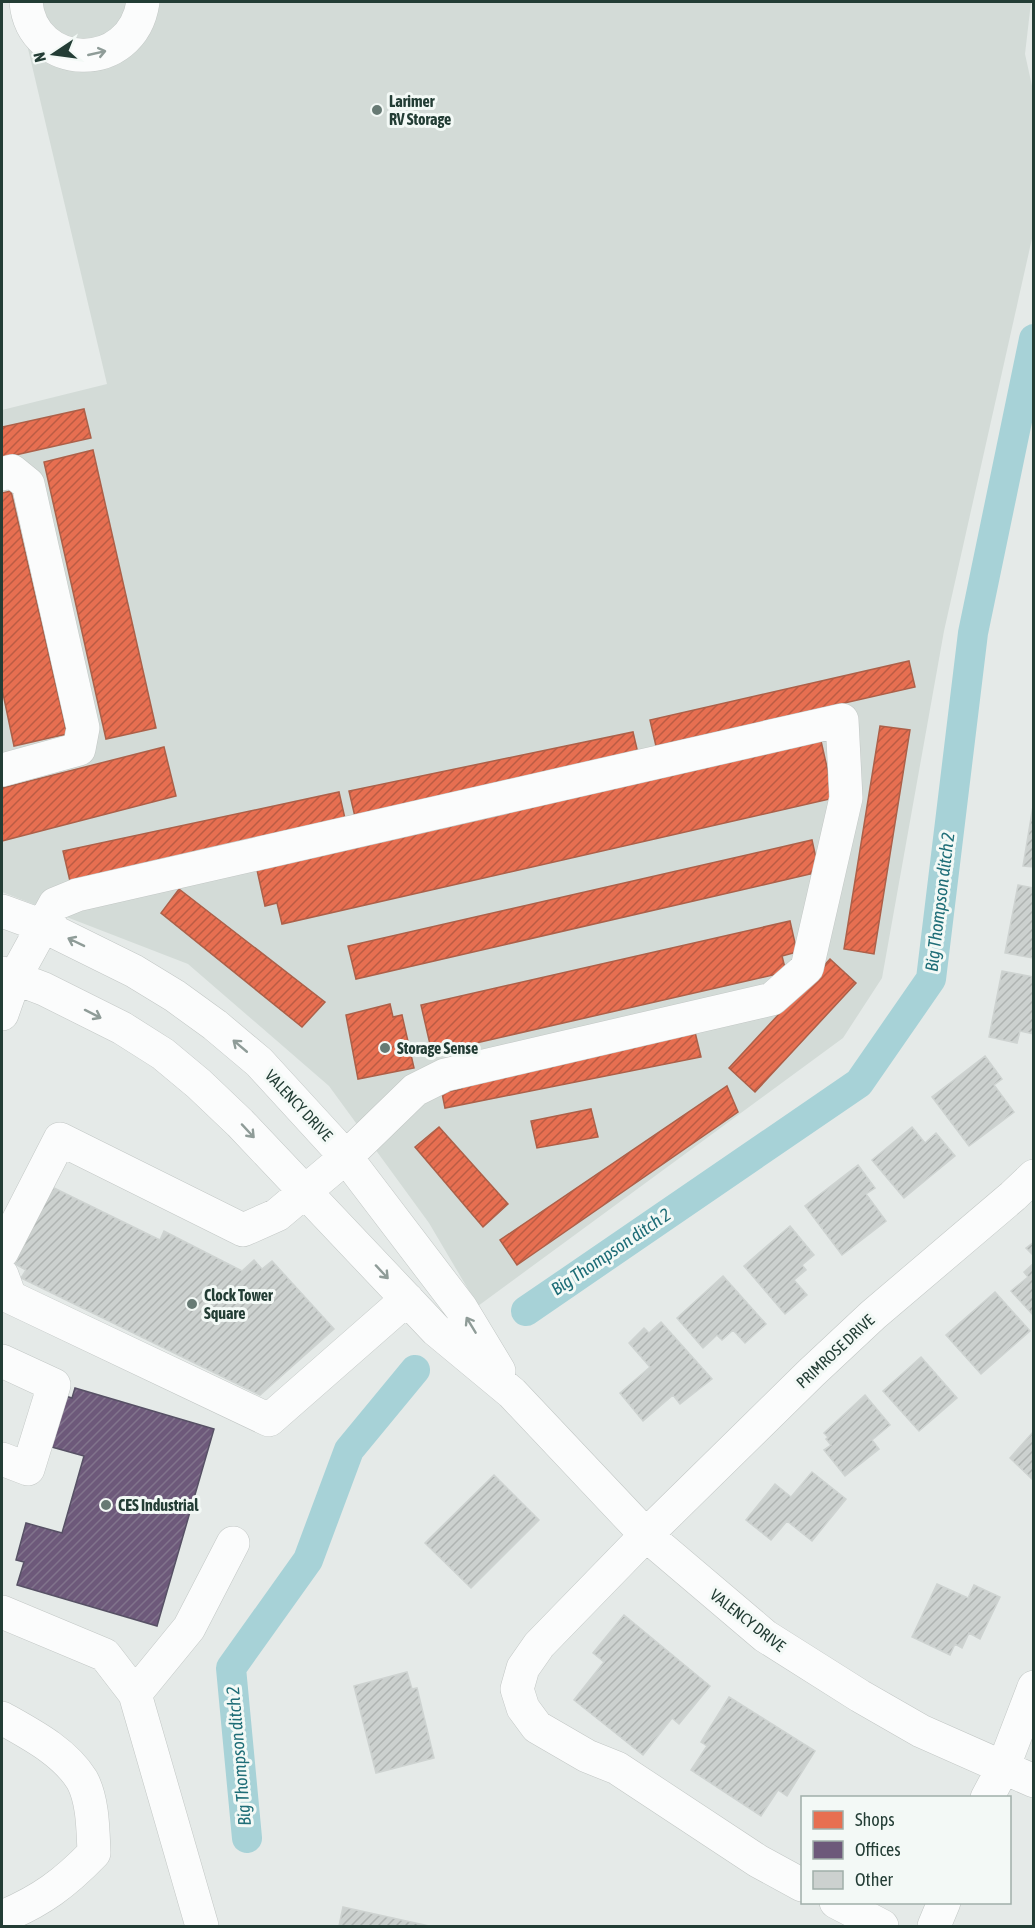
<svg xmlns="http://www.w3.org/2000/svg" width="1035" height="1928" font-family="'Asap Condensed',sans-serif">
  <style>
    .built { fill: #d3dbd7 }
    .shops { fill: url(#shops-hatch); stroke: #ac6049; stroke-width: 1.5 }
    .offices { fill: url(#offices-hatch); stroke: #575165; stroke-width: 1.5 }
    .lines { fill: none; stroke-linecap: round; stroke-linejoin: round }
    .canal { stroke: #a7d2d7; stroke-width: 30 }
    .building { fill: url(#building-hatch); stroke: #ced3d1; stroke-width: 1.5 }
    .minor-casing { stroke: #c2c7c5; stroke-width: 34 }
    .minor { stroke: #fbfcfc; stroke-width: 33 }
    .oneway { stroke: #8f9c98 }
    .poi-dot { fill: #677a74; stroke: #f3f9f6; stroke-width: 2 }
    .labels { text-anchor: middle; stroke-width: 6; stroke-linejoin: round; paint-order: stroke }
    .poi-label { font-size: 16px; font-weight: bold; fill: #233d35; stroke: #f3f9f6; text-anchor: start }
    .street-label { font-size: 16px; fill: #233d35; stroke: #f3f9f6 }
    .water-label { font-size: 18px; font-style: italic; fill: #1e6d77; stroke: #f3f9f6 }
  </style>
  <defs>
    <pattern id="shops-hatch" width="6" height="6" patternUnits="userSpaceOnUse" patternTransform="scale(1.5)"><rect width="6" height="6" fill="#e76f51"/><path d="M-1 1l2-2M0 6l6-6M5 7l2-2" fill="none" stroke="#bb5c44"/></pattern>
    <pattern id="offices-hatch" width="6" height="6" patternUnits="userSpaceOnUse" patternTransform="scale(1.5)"><rect width="6" height="6" fill="#6d597a"/><path d="M-1 1l2-2M0 6l6-6M5 7l2-2" fill="none" stroke="#81748c"/></pattern>
    <pattern id="building-hatch" width="6" height="6" patternUnits="userSpaceOnUse" patternTransform="scale(1.5)"><rect width="6" height="6" fill="#ccd1cf"/><path d="M-1 1l2-2M0 6l6-6M5 7l2-2" fill="none" stroke="#afb4b2"/></pattern>
  </defs>
  <rect width="100%" height="100%" fill="#e5eae8"/>
  <!-- built -->
  <path class="built" d="M17 2H1031L1025 54 1034 95 1033 234 944 631 882 978 843 1038 478 1306 429 1223 329 1086 188 964 2 892V410L107 384Z"/>
  <!-- shops -->
  <path class="shops" d="M84 409 91 438 2 458V427Z
    M93 450 156 728 106 739 44 462Z
    M11 491 67 734 14 746 2 689V493Z
    M909 661 915 687 656 746 650 720Z
    M880 726 910 730 874 954 844 949Z
    M633 732 640 762 356 821 349 791Z
    M821 741 834 798 282 924 277 903 265 906 257 870Z
    M164 747 176 796 2 841V788Z
    M339 792 346 823 70 881 63 851Z
    M812 840 819 872 356 979 348 946Z
    M179 889 325 1002 302 1027 161 913Z
    M790 921 797 952 782 956 786 972 432 1053 421 1005Z
    M830 959 856 983 755 1092 729 1068Z
    M390 1004 393 1017 402 1015 414 1068 358 1079 346 1015Z
    M694 1028 701 1057 445 1108 442 1093 462 1089 459 1076Z
    M727 1086 738 1112 517 1265 500 1240Z
    M591 1109 598 1137 537 1148 531 1121Z
    M439 1127 508 1204 483 1227 415 1147Z"/>
  <!-- offices -->
  <path class="offices" d="M75 1388 214 1429 157 1626 17 1585 24 1562 16 1560 26 1523 62 1533 84 1456 48 1446 62 1395 72 1398Z"/>
  <g class="lines">
    <!-- canal -->
    <path class="canal" d="M526 1311 859 1083 931 979 973 633 1034 339
      M247 1838 231 1668 308 1560 349 1450 415 1370"/>
  </g>
  <!-- building -->
  <path class="building" d="M1034 800V867L1023 866Z
    M1018 885 1034 888V958L1005 953Z
    M1002 971 1034 977V1034L1020 1031 1017 1043 989 1037Z
    M985 1056 1002 1079 994 1085 1014 1112 969 1146 932 1097Z
    M912 1127 925 1143 936 1133 955 1156 904 1198 872 1160Z
    M858 1165 875 1188 866 1194 886 1221 842 1255 805 1206Z
    M52 1187 160 1240 164 1231 242 1271 254 1260 262 1269 272 1261 334 1329 260 1395 21 1278 26 1270 15 1264Z
    M790 1226 814 1255 802 1265 806 1270 794 1280 807 1295 785 1314 744 1266Z
    M1034 1242V1256L1026 1248Z
    M1034 1263V1316L1011 1291 1028 1277 1024 1272Z
    M723 1276 766 1324 745 1343 733 1330 722 1340 717 1335 703 1348 677 1318Z
    M995 1292 1030 1331 981 1374 946 1335Z
    M661 1322 712 1379 680 1404 673 1395 643 1421 620 1393 650 1367 629 1343 644 1328 649 1333Z
    M921 1357 957 1398 919 1431 883 1391Z
    M865 1395 890 1425 872 1440 879 1449 845 1476 824 1450 831 1445 826 1439 828 1437 824 1433Z
    M1034 1431V1481L1010 1458Z
    M812 1472 846 1499 812 1541 787 1521 771 1540 746 1520 775 1484 791 1497Z
    M494 1475 539 1520 471 1588 425 1543Z
    M937 1584 968 1598 974 1585 1000 1597 980 1639 969 1633 962 1648 955 1644 950 1655 912 1637Z
    M624 1615 710 1686 679 1724 672 1718 643 1755 574 1700 604 1662 593 1653Z
    M407 1672 412 1689 417 1688 434 1758 376 1773 354 1686Z
    M729 1697 815 1751 787 1796 778 1790 761 1816 691 1770 707 1746 701 1742Z
    M343 1907 429 1926H339Z"/>
  <g class="lines">
    <defs>
      <path id="minor" d="M26 2C32 71 132 75 143 2
        M2 474 12 471 28 484 83 728 79 749 2 770
        M2 911 43 926 134 971 175 996 215 1025 259 1062 346 1157 461 1308 499 1371
        M2 973 44 989 122 1028 163 1054 199 1084 240 1123 436 1330 512 1393 646 1535 765 1636 860 1696 921 1731 1034 1781
        M2 1014 15 977 55 904 77 895 842 720 846 798 807 968 772 999 445 1075 415 1090 346 1157 277 1215 243 1230 60 1139 2 1252
        M2 1275 10 1297 269 1420 407 1299
        M2 1361 54 1385 28 1469 2 1459
        M2 1612 105 1655 135 1694 202 1926
        M135 1694 189 1628 233 1543
        M2 1718C30 1734 64 1751 82 1780 93 1800 93 1830 94 1853 65 1883 41 1901 2 1917
        M987 1798 1003 1768 1034 1687
        M802 1885 758 1861 617 1768 587 1756 537 1727 523 1708 517 1689 523 1668 539 1645 646 1535 811 1373 873 1315 1013 1196 1034 1176
        M836 1902 882 1926
        M934 1926 944 1902"/>
    </defs>
    <!-- minor casing -->
    <use href="#minor" class="minor-casing"/>
    <!-- minor -->
    <use href="#minor" class="minor"/>
  </g>
  <!-- one-way arrows -->
  <defs><path id="oneway-shaft" d="M-6 0H5M1.5-3L5.5 0L1.5 3" fill="none" stroke-width="1.6" stroke-linecap="round" stroke-linejoin="round" transform="scale(1.5)"/></defs>
  <g class="oneway">
    <use href="#oneway-shaft" transform="translate(97 53) rotate(-13)"/>
    <use href="#oneway-shaft" transform="translate(76 942) rotate(-154)"/>
    <use href="#oneway-shaft" transform="translate(93 1014) rotate(27)"/>
    <use href="#oneway-shaft" transform="translate(240 1046) rotate(-140)"/>
    <use href="#oneway-shaft" transform="translate(248 1131) rotate(47)"/>
    <use href="#oneway-shaft" transform="translate(382 1272) rotate(47)"/>
    <use href="#oneway-shaft" transform="translate(471 1325) rotate(-121)"/>
  </g>
  <!-- markers -->
  <g class="poi-dot">
    <circle cx="377" cy="110" r="6"/>
    <circle cx="385" cy="1048" r="6"/>
    <circle cx="192" cy="1304" r="6"/>
    <circle cx="106" cy="1505" r="6"/>
  </g>
  <g class="labels">
    <!-- poi labels -->
    <g class="poi-label">
      <text x="389" y="107">Larimer<tspan x="389" dy="18">RV Storage</tspan></text>
      <text x="397" y="1054">Storage Sense</text>
      <text x="204" y="1301">Clock Tower<tspan x="204" dy="18">Square</tspan></text>
      <text x="118" y="1511">CES Industrial</text>
    </g>
    <!-- street labels -->
    <g class="street-label">
      <text transform="translate(299 1105) rotate(47)" y="6">VALENCY DRIVE</text>
      <text transform="translate(835 1351) rotate(-43)" y="6">PRIMROSE DRIVE</text>
      <text transform="translate(748 1620) rotate(38)" y="6">VALENCY DRIVE</text>
    </g>
    <!-- water labels -->
    <g class="water-label">
      <text transform="translate(940 902) rotate(-83)" y="6">Big Thompson ditch 2</text>
      <text transform="translate(611 1252) rotate(-34)" y="6">Big Thompson ditch 2</text>
      <text transform="translate(239 1756) rotate(-95)" y="6">Big Thompson ditch 2</text>
    </g>
  </g>
  <!-- border -->
  <rect width="1035" height="1928" fill="none" stroke="#233d35" stroke-width="6"/>
  <!-- legend -->
  <rect x="801" y="1796" width="210" height="108" fill="#f3f9f6" stroke="#a0aea9" stroke-width="1.5"/>
  <rect x="813" y="1811" width="30" height="18" fill="#e76f51" stroke="#a0aea9" stroke-width="1.5"/>
  <text x="855" y="1826" font-size="18" fill="#233d35">Shops</text>
  <rect x="813" y="1841" width="30" height="18" fill="#6d597a" stroke="#a0aea9" stroke-width="1.5"/>
  <text x="855" y="1856" font-size="18" fill="#233d35">Offices</text>
  <rect x="813" y="1871" width="30" height="18" fill="#ccd1cf" stroke="#a0aea9" stroke-width="1.5"/>
  <text x="855" y="1886" font-size="18" fill="#233d35">Other</text>
  <!-- north arrow -->
  <g transform="translate(54 54) rotate(257)" stroke="#f3f9f6" stroke-width="4.5" paint-order="stroke">
  <path d="M0-4.5L10 22L0 15L-10 22Z" fill="#233d35"/>
  <text y="-9" font-size="16" font-weight="bold" text-anchor="middle" fill="#233d35">N</text>
  </g>
</svg>
